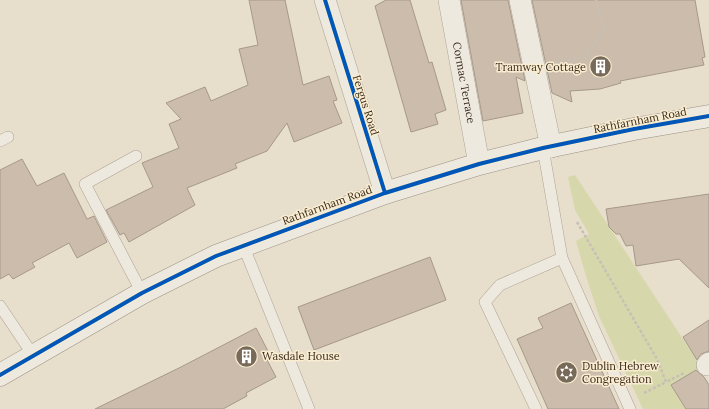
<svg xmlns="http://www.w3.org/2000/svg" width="709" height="409" font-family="Lora,serif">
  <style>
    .green { fill: #d7d7ac }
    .building { fill: #cbbcac; stroke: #a7998a }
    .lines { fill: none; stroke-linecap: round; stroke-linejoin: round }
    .lane-casing { stroke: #aca395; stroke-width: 12 }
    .street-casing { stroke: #aca395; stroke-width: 22 }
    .secondary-casing { stroke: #9b9285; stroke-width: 23 }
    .path { stroke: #c7c0b5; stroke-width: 2.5; stroke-dasharray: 3 2; stroke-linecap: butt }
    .lane { stroke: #eee9df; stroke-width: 11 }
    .street { stroke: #eee9df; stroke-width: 21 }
    .secondary { stroke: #eee9df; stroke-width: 22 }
    .cycleway-casing { stroke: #f9edd1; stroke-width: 6 }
    .cycleway { stroke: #0057b8; stroke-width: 4 }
    .labels { text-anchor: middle; stroke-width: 3; stroke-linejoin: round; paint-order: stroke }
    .poi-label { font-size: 11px; fill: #3c2b1c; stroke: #f9edd1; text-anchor: start }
    .street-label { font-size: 11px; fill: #3c2b1c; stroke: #f9edd1 }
  </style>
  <rect width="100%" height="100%" fill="#e7decb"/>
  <!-- green -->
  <path class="green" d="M575 175 696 359 699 368 671 385 686 409H643L599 316 586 276 576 241 589 234 575 210 568 177Z"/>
  <!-- building -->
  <path class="building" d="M249 0H285L303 85 329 76 337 100 333 101 342 123 294 142 287 123 267 151 235 164 237 168 187 188 195 205 129 242 124 233 120 235 106 210 153 187 142 163 179 148 169 124 181 119 166 103 205 87 211 101 248 85 239 49 258 45Z
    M386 0H410L429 63 432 62 446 110 435 114 438 124 411 132 375 6Z
    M461 0H508L525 81 516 77 523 113 483 121Z
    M532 0H695L705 57 702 58 704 65 620 81 621 83 600 89 570 91 572 102 552 93Z
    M22 159 37 186 64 173 87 219 94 216 107 242 77 258 69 243 32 263 35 267 13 279 9 274 0 279V170Z
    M709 194V288L679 259 636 266 633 245 626 246 620 234H616L609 227 606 209Z
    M430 257 446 300 314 350 298 307Z
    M571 303 619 409H548L517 339 543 328 538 318Z
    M709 320V351L701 354 697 360 683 337Z
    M256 328 270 355 266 358 276 377 246 393 247 396 223 409H95L181 367Z
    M696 370 704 377 709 385V409H686L671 385Z"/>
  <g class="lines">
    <defs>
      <path id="lane" d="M0 141 8 137
        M543 148 562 258 630 409
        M136 156 85 184 142 293
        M243 245 309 409
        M0 306 33 355
        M536 409 485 302 500 285 562 258"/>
      <g id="street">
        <path d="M325 0 385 193"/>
        <path id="s1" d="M449 0 479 164"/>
        <path d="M520 0 551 147"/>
        <path d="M707 365 709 363"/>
      </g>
      <path id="secondary" d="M0 375 142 293 216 256 385 193 479 164 543 148 634 129 709 116"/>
    </defs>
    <!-- lane casing -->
    <use href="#lane" class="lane-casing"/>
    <!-- street casing -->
    <use href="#street" class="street-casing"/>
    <!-- secondary casing -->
    <use href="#secondary" class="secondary-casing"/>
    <!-- path -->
    <path class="path" d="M558 63 585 57 604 29 596 0
      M577 222 657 359 666 382 684 373
      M644 393 666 382"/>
    <!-- lane -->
    <use href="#lane" class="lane"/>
    <!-- street -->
    <use href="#street" class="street"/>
    <!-- secondary -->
    <use href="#secondary" class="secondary"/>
    <defs>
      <path id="cycleway" d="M325 0 385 193
        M0 375 142 293 216 256 385 193 479 164 543 148 634 129 709 116"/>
    </defs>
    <!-- cycleway casing -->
    <use href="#cycleway" class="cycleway-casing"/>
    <!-- cycleway -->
    <use href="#cycleway" class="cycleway"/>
  </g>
  <!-- icons -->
  <defs>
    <symbol id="building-disc" viewBox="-11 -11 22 22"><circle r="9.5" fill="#786a59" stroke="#f9edd1"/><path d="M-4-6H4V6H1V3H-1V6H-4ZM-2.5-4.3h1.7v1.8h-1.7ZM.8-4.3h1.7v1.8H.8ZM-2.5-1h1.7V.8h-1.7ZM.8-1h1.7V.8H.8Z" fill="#fff"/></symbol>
    <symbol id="synagogue-disc" viewBox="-11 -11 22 22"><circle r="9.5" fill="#786a59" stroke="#f9edd1"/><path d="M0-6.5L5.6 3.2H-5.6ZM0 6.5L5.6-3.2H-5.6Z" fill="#fff"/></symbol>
  </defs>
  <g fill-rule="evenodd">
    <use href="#building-disc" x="588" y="54" width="25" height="25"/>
    <use href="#building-disc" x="234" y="344" width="25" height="25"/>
    <use href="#synagogue-disc" x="554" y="360" width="25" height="25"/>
  </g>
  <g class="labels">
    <!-- poi labels -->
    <g class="poi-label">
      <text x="586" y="71" text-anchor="end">Tramway Cottage</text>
      <text x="262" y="360">Wasdale House</text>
      <text x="582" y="370">Dublin Hebrew<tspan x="582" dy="13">Congregation</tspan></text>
    </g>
    <!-- street labels -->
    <g class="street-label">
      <text dy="4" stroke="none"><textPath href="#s1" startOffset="84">Cormac Terrace</textPath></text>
      <text transform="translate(366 105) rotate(72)" y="4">Fergus Road</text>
      <text transform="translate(640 120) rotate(-11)" y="4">Rathfarnham Road</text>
      <text transform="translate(327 205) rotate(-20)" y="4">Rathfarnham Road</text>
    </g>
  </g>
</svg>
